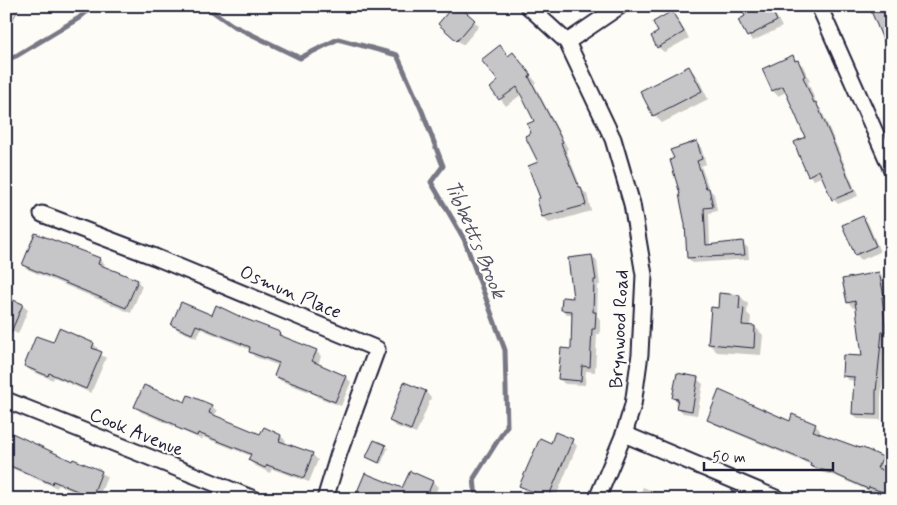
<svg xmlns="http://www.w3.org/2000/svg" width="897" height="505" font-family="Mynerve,sans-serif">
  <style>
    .green { fill: #dddcdb; stroke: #807f8b }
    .shadow { fill: #0003 }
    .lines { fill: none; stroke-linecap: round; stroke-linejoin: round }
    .stream { stroke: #787885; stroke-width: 5 }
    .building { fill: #c6c6c8; stroke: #22223b }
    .street-casing { stroke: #22223b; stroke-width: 19 }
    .street { stroke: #fdfcf7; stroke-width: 15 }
    .labels { text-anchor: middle; stroke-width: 4.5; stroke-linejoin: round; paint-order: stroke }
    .street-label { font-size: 19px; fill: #22223b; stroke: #fdfcf7 }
    .water-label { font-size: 20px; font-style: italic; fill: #545466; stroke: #fdfcf7 }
  </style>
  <rect width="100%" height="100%" fill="#fdfcf7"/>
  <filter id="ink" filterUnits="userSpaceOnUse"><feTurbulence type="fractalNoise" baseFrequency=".02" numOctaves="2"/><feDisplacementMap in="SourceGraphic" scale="10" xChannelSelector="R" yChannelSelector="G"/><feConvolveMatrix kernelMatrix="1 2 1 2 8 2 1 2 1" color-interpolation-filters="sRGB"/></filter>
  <g filter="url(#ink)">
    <!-- green -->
    <path class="green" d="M6 6H20L6 32Z"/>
    <!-- shadow -->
    <path class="shadow" d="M740 6H771L782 27 753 41 748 36 747 17Z
      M672 13 677 18 689 38 664 52 658 47 660 32Z
      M474 21 479 26 463 45 445 29Z
      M500 47 509 57 513 54 536 82 534 84 568 149 566 150 582 190 587 194 591 211 549 223 543 217 538 199H542L539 163 533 133 535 121 522 94 506 106 492 88 500 82Z
      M792 56 803 66 810 81 808 82 817 105 821 109 858 196 838 204 833 199 823 176 814 180 809 175 807 138 786 92 778 96 773 91Z
      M689 68 697 76 708 99 662 123 654 115Z
      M696 142 701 147 706 164 701 166 709 189 714 194 717 211 709 213 710 246 743 243 748 248 749 259 693 263 688 258Z
      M863 217 868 223 880 252 861 260 856 254Z
      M592 256 597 261 600 285H598L597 316 600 319V334H597L595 372 586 371 585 385 565 384 559 379 573 350V315H568L563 310 575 299Z
      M100 259 105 264 103 267 137 281 142 286 131 313 29 270 23 265Z
      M879 274 884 279 888 301 886 302 891 336 886 337 881 398V420L859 419 853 414 855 381 848 380 843 375 863 358 857 307 853 308 848 302Z
      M740 296 748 304 747 313 751 317 750 327H755L763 335 761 355 717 352 709 344Z
      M22 305 28 310 18 334 6 329Z
      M212 317 242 319 280 333 285 338 316 351 321 356 318 365 346 377 351 382 341 406 317 397 315 394 281 381 276 376 280 366 255 357 250 352 251 350 201 329 197 338 178 330 172 325Z
      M59 330 94 344 98 349 97 352 106 358 91 393 54 377 53 380 31 371 26 366 54 344Z
      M697 379 703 384 697 415 683 413 678 407 679 403 673 398Z
      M405 384 426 392 431 398 416 434 395 426 390 421Z
      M186 403 212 406 217 411 214 417 261 436H281L286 441 284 444 312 454 318 460 309 482 272 469 270 473 254 465 249 460 251 456 203 437 202 440 182 431 178 428 141 412 136 407Z
      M709 419 815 425 820 430 819 434 882 458 887 463 883 472 891 475V498L874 492 873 493 838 477 817 471 811 465 714 424Z
      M6 436 73 463 101 472 107 477 98 499H92L58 485 57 488 11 468 10 470 6 468Z
      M572 440 577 446 555 499H531L533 494 525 491 520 486Z
      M374 441 388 448 381 464 367 457Z
      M433 482 438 487 433 499H356L403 490Z
      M643 487 662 495 666 499H638Z
      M142 493 155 499H140Z"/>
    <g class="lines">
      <!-- stream -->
      <path class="stream" d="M205 6 232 25 300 58 338 39 397 55 422 111 443 166 431 182 464 239 505 350 507 426 474 478 476 499
        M6 60 16 56 79 18 93 6"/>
    </g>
    <!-- building -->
    <path class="building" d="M453 6H459L475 20 457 41 438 24Z
      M740 6H770L777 21 747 37 738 20 745 16Z
      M869 6H891V59Z
      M672 11 684 32 657 48 651 36 658 32 653 22Z
      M500 45 508 56 513 52 531 75 529 77 563 142 561 143 579 187H581L586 205 542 217 537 199 540 198 528 166 538 162 525 136 531 133 527 124 534 121 517 87 499 100 490 88 498 81 481 60Z
      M793 55 795 61 798 60 805 76 803 77 814 103 816 102 854 191 832 200 819 170 808 176 800 158 794 142 805 137 783 86 772 91 762 69Z
      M689 66 702 91 653 116 640 91Z
      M697 141 702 159 697 161 706 188H709L713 207 704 208 706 245 743 241 745 255 687 258 685 224 679 194H680L670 160 674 158 670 150Z
      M863 216 876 246 855 255 842 225Z
      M35 233 100 258 98 264 138 280 126 308 22 265Z
      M592 255 596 280H594L593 312H596L595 329H592L590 367 582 366 581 381 558 379 561 348 571 349 572 311 561 310 562 297 573 298 568 258Z
      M879 272 884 296 882 297 886 331 882 332 876 392V415L852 414 854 377 842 376 843 355 862 356 855 301 847 303 842 279Z
      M719 293 740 295 739 309 744 308 742 325 755 326 754 348 708 344 711 307 718 308Z
      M6 297 23 304 6 344Z
      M181 302 212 315 216 305 243 318 280 332 279 335 317 350 312 361 346 376 335 402 311 392V390L274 376 279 363 249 352 250 347 196 325 192 334 171 325Z
      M59 328 94 343 92 348 102 352 86 389 49 373 48 376 24 366 36 336 53 342Z
      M677 373 698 377 692 411 676 408 678 399 672 398Z
      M404 382 426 391 411 430 389 421Z
      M144 385 185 402 188 395 212 405 209 413 260 434 264 427 281 435 279 441 313 453 304 478 267 465 265 468 248 460 251 454 198 433 197 436 175 427 176 425 134 407Z
      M719 390 790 421 792 414 816 424 813 431 860 448 861 447 883 457 877 468 891 473V495L869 487 868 489 832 473 810 466 811 463 707 420Z
      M555 432 573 439 548 498 519 486 540 438 551 443Z
      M12 433 72 461 73 459 102 471 92 497 53 481 52 484 6 464V435L10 437Z
      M374 440 386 445 379 463 366 457Z
      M410 471 433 481 426 498 427 499H354L365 473 402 488Z"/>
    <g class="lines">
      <defs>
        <path id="street" d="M528 6 567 42 613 139 632 204 644 275 640 354 633 405 624 434 597 499
          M819 6 891 168
          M567 42 620 6
          M42 214 155 257 377 349 339 453 325 499
          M6 400 254 499
          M624 434 778 499"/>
      </defs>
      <!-- street casing -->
      <use href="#street" class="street-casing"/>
      <!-- street -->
      <use href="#street" class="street"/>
    </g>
  </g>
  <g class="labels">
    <!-- street labels -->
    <g class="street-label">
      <text transform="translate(291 291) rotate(23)" y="7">Osmun Place</text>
      <text transform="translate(618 329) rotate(-87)" y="7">Brynwood Road</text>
      <text transform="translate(137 431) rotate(22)" y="7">Cook Avenue</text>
    </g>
    <!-- water labels -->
    <g class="water-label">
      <text transform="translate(476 239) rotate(67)" y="7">Tibbetts Brook</text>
    </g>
  </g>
  <!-- margin -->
  <rect width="897" height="505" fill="none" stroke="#fdfcf7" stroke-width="25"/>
  <rect x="12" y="12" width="872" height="480" fill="none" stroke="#22223b" stroke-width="2" filter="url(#ink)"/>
  <!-- scale -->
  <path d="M704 462v8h129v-8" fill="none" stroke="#22223b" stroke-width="2.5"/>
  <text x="712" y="462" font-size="15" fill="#22223b" stroke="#fdfcf7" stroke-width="4" paint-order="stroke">50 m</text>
</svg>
